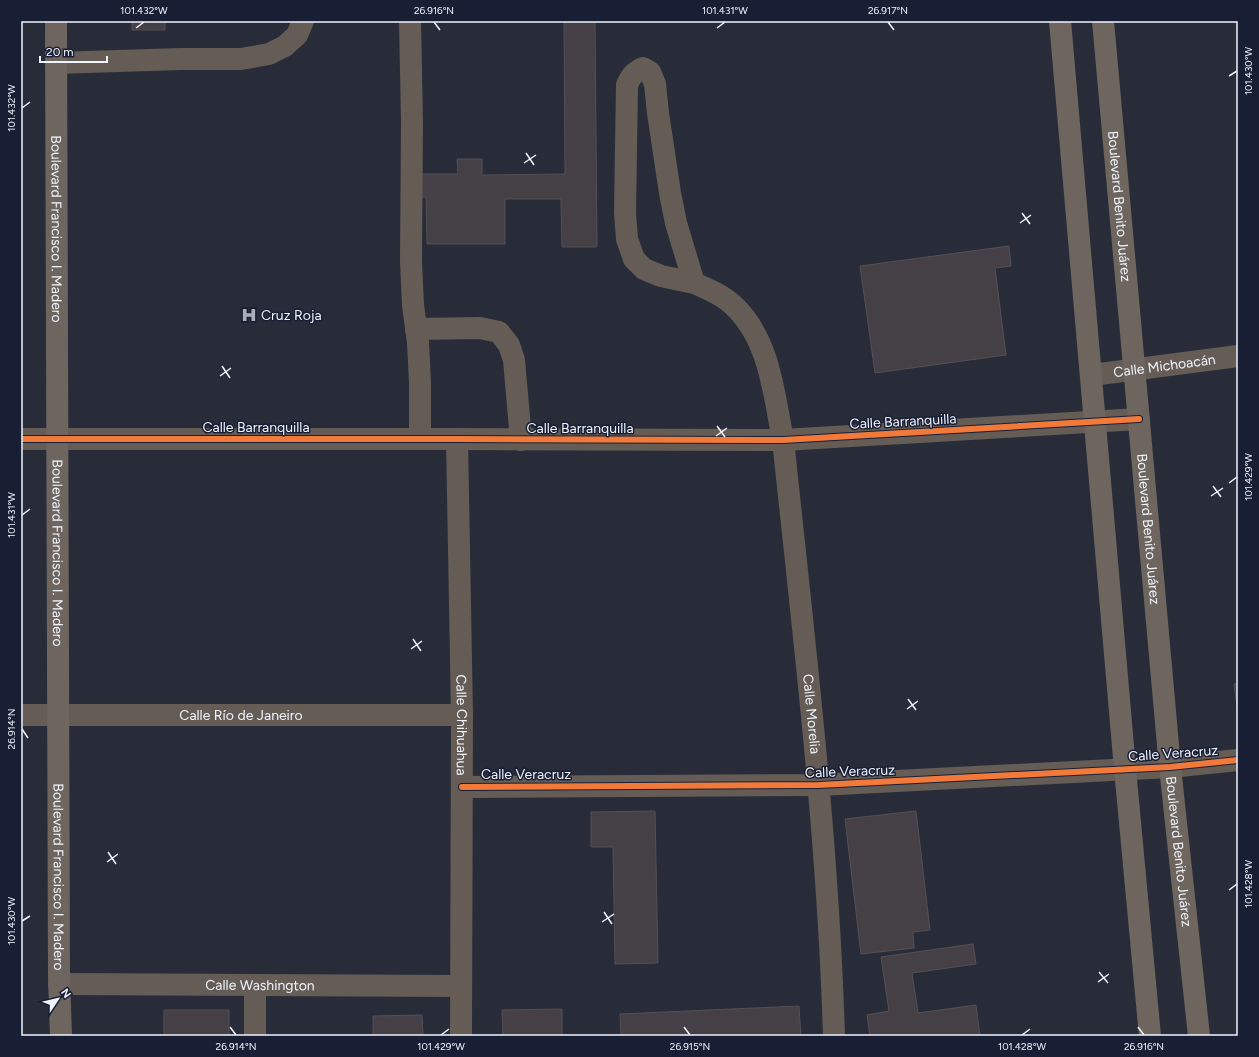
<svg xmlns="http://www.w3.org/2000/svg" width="1259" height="1057" font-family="Figtree,sans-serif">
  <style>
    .building { fill: #454046; stroke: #544f54 }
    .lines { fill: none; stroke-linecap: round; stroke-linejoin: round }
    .minor { stroke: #645c55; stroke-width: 22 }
    .major { stroke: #6e655e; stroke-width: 22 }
    .cycleway-casing { stroke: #181f35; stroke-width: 8 }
    .cycleway { stroke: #f17a3a; stroke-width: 6 }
    .ticks { fill: none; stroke: #f0f4fd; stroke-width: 1.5 }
    .labels { text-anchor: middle; stroke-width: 3; stroke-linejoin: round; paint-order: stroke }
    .street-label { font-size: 14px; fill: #f0f4fd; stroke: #181f35 }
    .poi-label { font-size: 14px; fill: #f0f4fd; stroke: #181f35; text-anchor: start }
    .neatline { fill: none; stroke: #f0f4fd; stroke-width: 1.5 }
    .ticks-label { font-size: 10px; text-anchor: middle; fill: #f0f4fd }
  </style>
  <rect width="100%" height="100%" fill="#282c39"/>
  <!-- building -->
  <path class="building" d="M132 21H165V30H132Z
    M564 21H595L597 247H562L561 199H505V244H427L426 197H416V174H458L457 159H482V175L565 174Z
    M1009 246 1011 266 995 268 1006 355 875 373 860 266Z
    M1238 683V713L1234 684Z
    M655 811 658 963 615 964 613 847H591V812Z
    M916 811 930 930 913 932 914 948 861 954 845 819Z
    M973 944 976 964 912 973 918 1013 976 1005 980 1036H870L867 1015 889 1011 881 957Z
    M799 1006 801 1036H621L620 1014Z
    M562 1009V1036H503L502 1010Z
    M164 1010H229V1036H164Z
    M422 1015 423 1036H373V1016Z"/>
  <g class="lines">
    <!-- minor -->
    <g class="minor">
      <path d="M410 21 412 122 411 261 413 305 418 343 420 382V439"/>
      <path d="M56 63 181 59H241L269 54 285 46 297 35 303 21"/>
      <path id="s1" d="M694 283 661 276 644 269 634 259 627 239 625 213 627 85C631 76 634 72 643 68L650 72 655 84 658 113 670 193 676 223 694 283C708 289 722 295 733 305 770 339 774 395 783 440 804 639 828 837 834 1036"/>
      <path d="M416 329 480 328 499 332 509 345 514 360 521 440"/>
      <path id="s2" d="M1092 375 1238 356"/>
      <path d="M21 439H457L783 440 1139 419"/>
      <path id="s3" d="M457 439 462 715 461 1036"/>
      <path id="s4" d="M21 715H462"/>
      <path d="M462 787 819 785 1170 767 1238 760"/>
      <path id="s5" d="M59 984 461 986"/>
      <path d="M255 985V1036"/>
    </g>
    <!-- major -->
    <g class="major">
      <path id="s6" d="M56 21 59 976 61 1036"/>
      <path d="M1060 21 1125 769 1150 1036"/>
      <path id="s7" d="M1103 21 1170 767 1199 1036"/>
    </g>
    <defs>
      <path id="cycleway" d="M21 439H457L783 440 1139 419
        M462 787 819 785 1170 767 1238 760"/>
    </defs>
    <!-- cycleway casing -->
    <use href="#cycleway" class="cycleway-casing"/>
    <!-- cycleway -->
    <use href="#cycleway" class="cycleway"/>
  </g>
  <!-- ticks -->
  <path class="ticks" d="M434 22 440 30M888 22 894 30M136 28 144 22M717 28 725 22M1229 76 1237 71M22 108 30 102M526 153 534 165M524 163 536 155M1022 213 1030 224M1020 223 1031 215M222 366 230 378M220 376 231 368M717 426 725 437M716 436 727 428M1229 483 1237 477M1213 486 1221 497M1211 496 1223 488M22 515 30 509M413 639 421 651M411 649 422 641M908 699 916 710M907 709 918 701M22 729 28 738M108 852 116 864M107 862 118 854M1229 890 1237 884M604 912 612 924M22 921 30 916M602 922 614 914M1099 972 1108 983M1098 982 1109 974M230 1027 236 1035M684 1027 690 1035M1138 1027 1144 1035M441 1035 449 1029M1022 1035 1030 1029"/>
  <!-- icons -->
  <defs>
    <symbol id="hospital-bare" viewBox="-9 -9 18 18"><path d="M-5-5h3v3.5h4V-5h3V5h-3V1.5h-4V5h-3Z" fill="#aaaeb8" stroke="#181f35" stroke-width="2.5" paint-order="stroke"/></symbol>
  </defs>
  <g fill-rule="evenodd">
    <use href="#hospital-bare" x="238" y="304" width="22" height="22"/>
  </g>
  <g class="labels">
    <!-- street labels -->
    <g class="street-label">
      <text dy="5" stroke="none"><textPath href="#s7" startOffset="186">Boulevard Benito Juárez</textPath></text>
      <text dy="5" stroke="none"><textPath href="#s6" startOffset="208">Boulevard Francisco I. Madero</textPath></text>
      <text dy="5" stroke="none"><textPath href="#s2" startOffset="73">Calle Michoacán</textPath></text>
      <text transform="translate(903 421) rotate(-3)" y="5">Calle Barranquilla</text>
      <text x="256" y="432">Calle Barranquilla</text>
      <text x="580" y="433">Calle Barranquilla</text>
      <text dy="5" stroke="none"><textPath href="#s7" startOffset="510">Boulevard Benito Juárez</textPath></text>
      <text dy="5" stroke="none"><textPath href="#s6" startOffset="532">Boulevard Francisco I. Madero</textPath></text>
      <text dy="5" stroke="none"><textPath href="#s1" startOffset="957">Calle Morelia</textPath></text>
      <text dy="5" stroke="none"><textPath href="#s4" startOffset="220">Calle Río de Janeiro</textPath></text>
      <text dy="5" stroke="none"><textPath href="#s3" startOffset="286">Calle Chihuahua</textPath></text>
      <text transform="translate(1173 753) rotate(-4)" y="5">Calle Veracruz</text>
      <text transform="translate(850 771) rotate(-2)" y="5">Calle Veracruz</text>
      <text x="526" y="779">Calle Veracruz</text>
      <text dy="5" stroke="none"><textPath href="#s7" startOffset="834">Boulevard Benito Juárez</textPath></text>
      <text dy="5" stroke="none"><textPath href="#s6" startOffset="856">Boulevard Francisco I. Madero</textPath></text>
      <text dy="5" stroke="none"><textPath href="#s5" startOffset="201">Calle Washington</textPath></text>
    </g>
    <!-- poi labels -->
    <g class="poi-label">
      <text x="261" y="320">Cruz Roja</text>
    </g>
  </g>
  <!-- border -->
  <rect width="1259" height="1057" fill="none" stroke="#181f35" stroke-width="44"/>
  <!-- north arrow -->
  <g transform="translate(58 999) rotate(55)" stroke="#181f35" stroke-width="3" paint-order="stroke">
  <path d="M0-3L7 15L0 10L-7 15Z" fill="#f0f4fd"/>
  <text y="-6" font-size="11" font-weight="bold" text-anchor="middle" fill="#f0f4fd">N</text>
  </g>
  <!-- scale -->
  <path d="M40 56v6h67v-6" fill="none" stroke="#f0f4fd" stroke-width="2"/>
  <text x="46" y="56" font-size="12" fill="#f0f4fd" stroke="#181f35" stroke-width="3" paint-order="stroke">20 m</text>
  <rect x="22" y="22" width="1215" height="1013" class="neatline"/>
  <g class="ticks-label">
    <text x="144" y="14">101.432°W</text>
    <text x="434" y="14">26.916°N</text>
    <text x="725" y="14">101.431°W</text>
    <text x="888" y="14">26.917°N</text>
    <text transform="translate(1248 71) rotate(-90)" y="4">101.430°W</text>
    <text transform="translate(11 108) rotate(-90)" y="4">101.432°W</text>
    <text transform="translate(1248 477) rotate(-90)" y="4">101.429°W</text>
    <text transform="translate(11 515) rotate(-90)" y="4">101.431°W</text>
    <text transform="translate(11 729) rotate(-90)" y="4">26.914°N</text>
    <text transform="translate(1248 884) rotate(-90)" y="4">101.428°W</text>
    <text transform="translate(11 921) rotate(-90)" y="4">101.430°W</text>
    <text x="236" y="1050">26.914°N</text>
    <text x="441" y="1050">101.429°W</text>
    <text x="690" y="1050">26.915°N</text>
    <text x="1022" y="1050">101.428°W</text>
    <text x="1144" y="1050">26.916°N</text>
  </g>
</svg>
